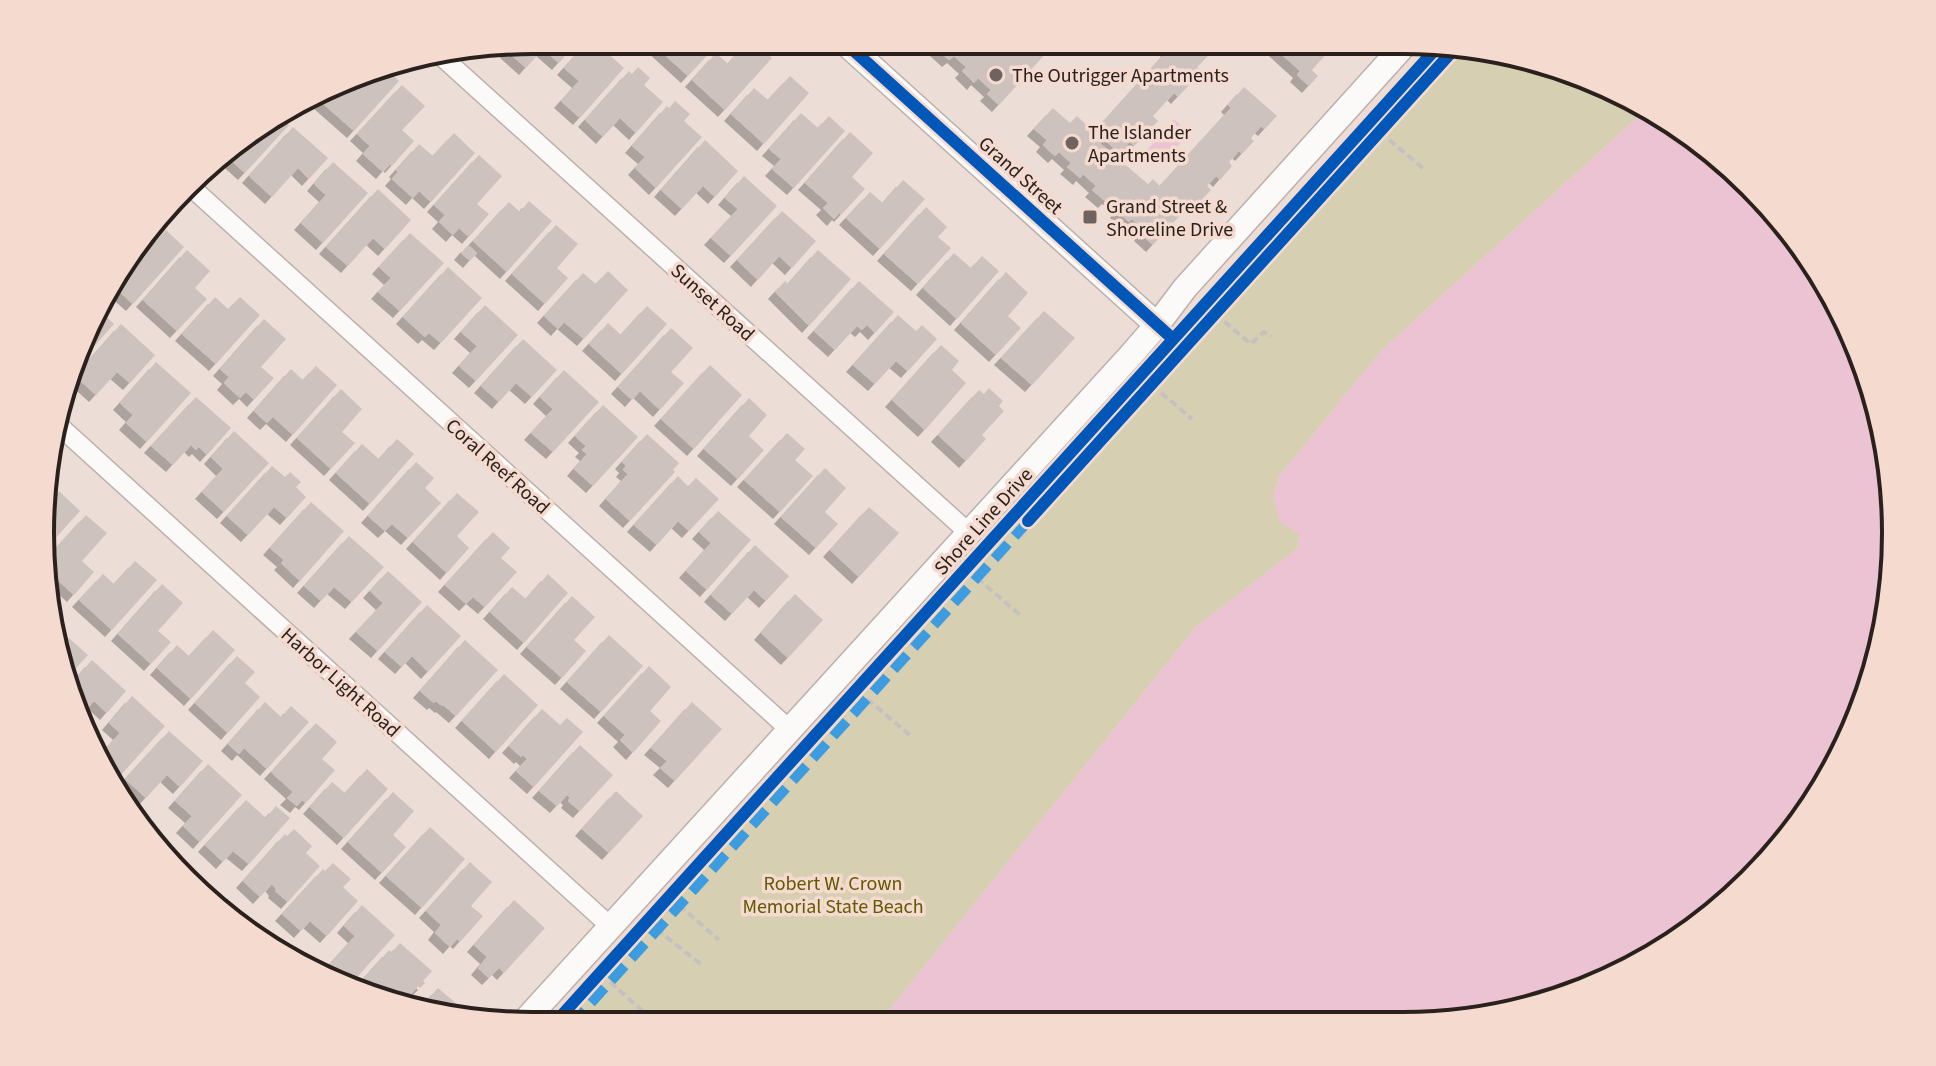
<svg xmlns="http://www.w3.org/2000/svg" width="1936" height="1066" font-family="'Source Sans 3',sans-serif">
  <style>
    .green { fill: #d7cfb2 }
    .water { fill: #ebc3d3 }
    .building { fill: #cec2bf; filter: url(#shadow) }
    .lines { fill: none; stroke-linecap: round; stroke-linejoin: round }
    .minor-casing { stroke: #bbb0ab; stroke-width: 21 }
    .tertiary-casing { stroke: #bbb0ab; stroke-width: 27 }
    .path { stroke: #c6c1bf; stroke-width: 4; stroke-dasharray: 8 4; stroke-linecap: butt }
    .minor { stroke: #fcfaf9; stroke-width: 18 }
    .tertiary { stroke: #fcfaf9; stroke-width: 24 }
    .quiet { stroke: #3d9bdf; stroke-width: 10; stroke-dasharray: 20 10; stroke-linecap: butt }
    .cycleway-casing { stroke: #f4dacf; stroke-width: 17 }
    .cycleway { stroke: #0057b8; stroke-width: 12 }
    .poi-dot { fill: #6e635e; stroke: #f4dacf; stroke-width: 3 }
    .labels { text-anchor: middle; stroke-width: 7; stroke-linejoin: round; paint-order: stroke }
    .poi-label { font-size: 20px; fill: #2a211d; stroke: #f4dacf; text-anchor: start }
    .street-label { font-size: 20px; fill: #2a211d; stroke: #f4dacf }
    .park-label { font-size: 20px; fill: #605a00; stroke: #f4dacf }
    .rim { fill: none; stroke: #2a211d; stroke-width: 4 }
  </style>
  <defs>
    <filter id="shadow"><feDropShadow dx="-7" dy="7" stdDeviation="0" flood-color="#0004"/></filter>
  </defs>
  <rect width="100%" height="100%" fill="#ecded7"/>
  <!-- green -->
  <path class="green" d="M1446 43 1531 57 1650 106 1382 350 1280 475 1273 495 1300 535 1297 549 1195 628 878 1024 559 1025Z"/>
  <!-- water -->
  <path class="water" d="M1650 106 1794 233 1879 405 1892 597 1830 779 1773 858 1677 943 1562 1000 1467 1022 878 1024 1195 628 1297 549 1300 535 1280 522 1273 495 1280 475 1382 350Z
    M1174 119 1189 133 1162 164 1147 150Z"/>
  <!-- building -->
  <path class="building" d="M533 40H579L559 63 543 49 526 68 507 51 514 43Z
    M589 40H593L624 68 580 118 561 101 579 81 564 68Z
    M658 40H703L713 49 688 76 654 45Z
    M749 40H752L772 58 725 110 692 80 716 53 728 64Z
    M937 40 985 41 1000 54 1012 41H1057L999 105 987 94 991 90 978 78 974 83 962 71 966 67 954 56 949 60 937 49 941 44Z
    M1170 41H1193L1209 55 1197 67 1202 71 1178 97 1174 93 1153 116 1158 121 1134 146 1130 142 1119 153 1099 135 1095 139 1148 184 1153 179 1160 186 1231 108 1228 105 1244 87 1277 116 1265 129 1261 126 1251 138 1254 141 1242 154 1239 151 1229 162 1232 166 1220 180 1216 176 1207 186 1211 190 1198 204 1193 199 1183 210 1184 211 1153 245 1141 234 1144 230 1132 219 1129 222 1117 211 1120 207 1109 197 1105 201 1092 190 1096 186 1083 174 1080 178 1067 167 1071 163 1059 152 1055 156 1043 145 1047 140 1034 129 1053 108 1070 123 1077 116 1094 132 1168 50 1164 47Z
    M1267 41H1338L1312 70 1318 76 1309 86 1297 75 1300 71Z
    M382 65 399 81 354 131 320 101 328 91 343 83 351 90 371 68Z
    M638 67 650 78 644 85 663 102 636 133 620 118 603 137 585 120 629 71 632 74Z
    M790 76 809 93 764 144 731 114 754 88 768 100Z
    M402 85 425 106 402 130 414 141 392 166 390 164 383 172 363 154 370 146 357 134Z
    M675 101 690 114 684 121 702 137 656 188 635 168 645 157 632 146 667 106 669 108Z
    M801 113 818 128 829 116 845 131 794 188 772 169 781 159 769 149Z
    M280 117 289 125 245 173 224 154 236 140Z
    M293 127 328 158 309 179 298 168 272 197 249 176Z
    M850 132 873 153 852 177 865 189 841 215 839 213 834 219 823 208 828 203 805 183Z
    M454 133 475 153 431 202 419 191 413 198 392 179 398 172 396 170 419 144 433 156Z
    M705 140 738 171 715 197 703 186 682 209 661 190Z
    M479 155 502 176 477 204 489 214 469 237 459 228 453 235 439 222 445 215 434 205Z
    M333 162 368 193 323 243 301 223 326 195 314 184Z
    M744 176 777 206 731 256 711 238 738 209 725 198Z
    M903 180 925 199 880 249 846 218 870 192 883 203Z
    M378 189 411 220 385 249 373 238 348 266 326 247Z
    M529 201 552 221 507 272 473 241 509 202 520 212Z
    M926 207 947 227 938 237 951 248 918 284 884 254Z
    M782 211 816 241 792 268 779 256 758 280 737 260Z
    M556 225 578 244 557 268 568 278 545 304 512 274Z
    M166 230 184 247 133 304 116 289 123 280 116 274 123 259 139 243 147 251Z
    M410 233 444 263 400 311 378 292 391 278 379 267Z
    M468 245 477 253 470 261 461 253Z
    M187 250 210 271 195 288 207 299 177 331 143 300Z
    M818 250 851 279 809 326 775 292 785 281 788 284Z
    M954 253 971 268 982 256 999 271 957 319 923 288Z
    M448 267 482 298 441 343 429 333 425 337 403 317Z
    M608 271 628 290 584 339 564 322 558 329 544 316 583 273 596 284Z
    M1006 272 1028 293 1008 316 1021 328 996 355 961 323Z
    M859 281 894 312 875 333 867 325 862 330 857 326 835 350 814 331Z
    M215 297 228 309 240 297 260 315 216 364 182 334Z
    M104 302 109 307 103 314 114 324 75 368Z
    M485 305 518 335 476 381 459 366 477 346 461 332Z
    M647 306 667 324 622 374 589 344 608 323 621 335Z
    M1044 311 1075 338 1032 385 1001 358Z
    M898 315 916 331 922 325 937 339 908 371 896 361 875 384 853 365Z
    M264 319 286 339 261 367 274 378 254 400 246 392 240 398 224 383 229 377 220 369Z
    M121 324 155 355 130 383 117 372 96 395 75 376Z
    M671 328 693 348 671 372 684 383 660 410 640 391 632 400 618 387Z
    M523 339 557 370 532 397 516 383 499 402 481 386Z
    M941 345 959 361 952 370 966 383 925 430 892 400Z
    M156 362 191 393 147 442 126 423 133 415 120 403Z
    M710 365 742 395 694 449 661 419Z
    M316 366 337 385 293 435 273 417 267 423 254 411 291 369 303 380Z
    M564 370 599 402 553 452 531 433 553 409 540 397Z
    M989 388 1003 401 999 406 1004 411 982 435 986 439 966 461 938 435 979 390 984 394Z
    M341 389 362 409 342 432 355 443 331 469 297 438Z
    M196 397 231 428 207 455 199 447 196 450 191 445 173 465 151 446Z
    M749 398 767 415 749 436 764 450 738 479 704 449Z
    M603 405 638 437 593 486 574 469 587 454 582 450 586 446 575 436Z
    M234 431 269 463 224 512 202 492 223 469 211 457Z
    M787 433 805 449 795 460 813 476 780 512 744 480Z
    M647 434 679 463 673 470 675 472 630 521 606 499 628 474 623 470 626 466 622 462Z
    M397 439 414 454 370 504 336 473 362 444 379 459Z
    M416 462 434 478 425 488 441 503 408 538 392 524 385 531 368 516Z
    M272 466 285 477 290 472 301 482 296 487 306 497 287 518 274 507 248 535 227 516Z
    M825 468 846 488 825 512 838 524 816 548 781 517Z
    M678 476 688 486 696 478 719 499 689 531 678 521 657 545 634 525Z
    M59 491 80 511 42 553 47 504Z
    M457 493 479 512 457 536 469 548 447 573 413 542Z
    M311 502 344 531 300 581 281 563 284 560 270 548Z
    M869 507 899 533 859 577 830 550Z
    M718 511 751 540 707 590 686 571 711 543 699 532Z
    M86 515 107 533 82 561 94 572 74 595 41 565Z
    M493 532 510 548 501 558 517 572 485 607 473 597 466 604 445 585Z
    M349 536 384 567 352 602 334 587 321 601 304 586Z
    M755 545 789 576 766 601 754 590 732 614 711 595Z
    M135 561 157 580 112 630 79 600 103 574 114 584Z
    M388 571 422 602 378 651 356 632 383 603 370 591Z
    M548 574 568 593 524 643 490 612 512 587 526 599Z
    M162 584 183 603 158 631 171 642 151 664 118 634Z
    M795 594 823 620 788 658 761 633Z
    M572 596 595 617 574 640 586 651 562 678 527 647Z
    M427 605 461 636 428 672 412 656 402 667 385 652Z
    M55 626 88 655 67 678Z
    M213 630 235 650 191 699 157 668 177 645 189 656Z
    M609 635 643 666 601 712 567 682Z
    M465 640 498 670 456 716 443 705 442 706 436 701 434 703 420 691Z
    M237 656 255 672 245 683 260 697 228 733 195 703Z
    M92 660 126 691 107 713 94 701 77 720 69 686Z
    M649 666 671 687 650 711 661 721 633 753 620 740 625 735 604 716Z
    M504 674 538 705 496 752 462 721Z
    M132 696 165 726 119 777 103 762 102 760 106 755 102 753 120 733 109 723Z
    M265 702 281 717 291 706 309 722 267 769 244 748 239 754 228 744Z
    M692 702 722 729 675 781 660 768 667 761 651 748Z
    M542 709 560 725 567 718 583 732 534 787 516 771 527 759 523 755 521 757 509 746Z
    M316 723 337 742 322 759 335 770 306 803 302 800 297 806 287 798 293 792 271 772Z
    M169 731 203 761 180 787 167 775 146 798 125 779Z
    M580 745 613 775 580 811 568 801 570 798 567 795 557 806 539 791Z
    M208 764 242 795 200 842 183 826 192 816 175 801Z
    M367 769 388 789 344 838 310 807 332 782 345 793Z
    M616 791 643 816 609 853 582 829Z
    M393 792 414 811 393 835 406 847 382 873 348 842Z
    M246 800 266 818 276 806 290 818 249 864 233 851 223 862 205 845Z
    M430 827 465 859 422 908 386 876Z
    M294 829 312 846 306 853 320 866 288 902 275 891 276 889 272 884 260 897 243 881 285 834 287 836Z
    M470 862 492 882 471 906 483 916 460 942 457 939 450 947 435 933 441 925 426 911Z
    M333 863 351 879 343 887 358 901 327 936 310 921 301 931 282 914 323 869 325 871Z
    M514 900 545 928 504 973 499 968 489 978 478 968 487 957 474 945Z
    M362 905 395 935 351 984 329 965 355 936 344 926Z
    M400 943 432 971 423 981 425 983 420 988 418 986 402 1005 389 993 382 1000 361 991 357 986 389 950 392 952Z
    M438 988 465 1011 460 1018 417 1011Z"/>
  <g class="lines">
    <defs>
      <path id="minor" d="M440 55 969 533
        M191 187 790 730
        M55 422 610 926"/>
      <path id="tertiary" d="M842 40 1157 325
        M521 1025 1130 356 1157 325 1185 288 1408 41"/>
    </defs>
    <!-- minor casing -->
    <use href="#minor" class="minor-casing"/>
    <!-- tertiary casing -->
    <use href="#tertiary" class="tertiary-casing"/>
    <!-- path -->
    <path class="path" d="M1380 132 1425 170
      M1215 314 1251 344 1264 332 1271 337
      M1152 385 1192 419
      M977 578 1020 615
      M867 699 911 736
      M679 905 719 940
      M658 928 660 932 702 965
      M610 982 656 1023"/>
    <!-- minor -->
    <use href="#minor" class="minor"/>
    <!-- tertiary -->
    <use href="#tertiary" class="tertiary"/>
    <!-- quiet -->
    <path class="quiet" d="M571 1025 1034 515"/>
    <defs>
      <path id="cycleway" d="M842 40 1173 339
        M1028 521 1458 45
        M553 1025 1442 42"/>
    </defs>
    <!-- cycleway casing -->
    <use href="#cycleway" class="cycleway-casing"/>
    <!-- cycleway -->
    <use href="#cycleway" class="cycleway"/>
  </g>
  <!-- markers -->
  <g class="poi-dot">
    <circle cx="996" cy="75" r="8"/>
    <circle cx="1072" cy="143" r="8"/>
    <rect x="1082" y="209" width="16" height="16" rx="4"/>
  </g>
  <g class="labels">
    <!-- poi labels -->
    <g class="poi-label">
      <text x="1012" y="82">The Outrigger Apartments</text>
      <text x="1088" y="139">The Islander<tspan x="1088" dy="23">Apartments</tspan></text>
      <text x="1106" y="213">Grand Street &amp;<tspan x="1106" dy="23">Shoreline Drive</tspan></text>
    </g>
    <!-- street labels -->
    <g class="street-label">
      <text transform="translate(1021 175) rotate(42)" y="7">Grand Street</text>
      <text transform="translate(713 302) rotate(42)" y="7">Sunset Road</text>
      <text transform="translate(498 466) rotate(42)" y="7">Coral Reef Road</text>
      <text transform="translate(983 521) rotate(-48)" y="7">Shore Line Drive</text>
      <text transform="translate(341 682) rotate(42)" y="7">Harbor Light Road</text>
    </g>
    <!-- park labels -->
    <g class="park-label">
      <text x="833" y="890">Robert W. Crown<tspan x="833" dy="23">Memorial State Beach</tspan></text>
    </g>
  </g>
  <!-- crop -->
  <path d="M0 0H1936V1066H0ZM533 54H1403A479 479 0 0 1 1882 533V533A479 479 0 0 1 1403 1012H533A479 479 0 0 1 54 533V533A479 479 0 0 1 533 54Z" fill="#f4dacf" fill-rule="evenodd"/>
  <path class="rim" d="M533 54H1403A479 479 0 0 1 1882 533V533A479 479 0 0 1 1403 1012H533A479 479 0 0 1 54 533V533A479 479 0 0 1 533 54Z"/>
</svg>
